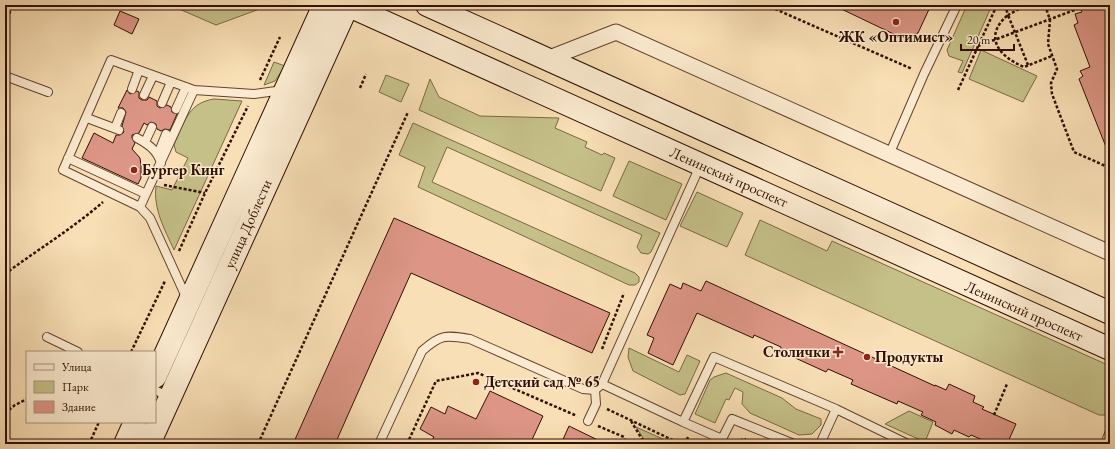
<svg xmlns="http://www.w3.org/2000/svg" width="1115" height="449" font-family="'EB Garamond',serif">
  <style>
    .green { fill: #c5c088; stroke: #7a6845 }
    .building { fill: #dd9686; stroke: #300f02 }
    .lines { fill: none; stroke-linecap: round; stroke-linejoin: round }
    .lane-casing { stroke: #62432f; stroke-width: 10 }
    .street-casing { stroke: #62432f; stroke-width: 17 }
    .secondary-casing { stroke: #300f02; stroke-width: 24 }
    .path { stroke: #300f02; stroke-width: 2.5; stroke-dasharray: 3 2; stroke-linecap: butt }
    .lane { stroke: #fbeacf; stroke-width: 8 }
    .street { stroke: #fbeacf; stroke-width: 15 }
    .secondary { stroke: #fbeacf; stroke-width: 22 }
    .poi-dot { fill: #8f2418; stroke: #fbeacf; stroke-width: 1.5 }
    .labels { text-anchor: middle; stroke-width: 3; stroke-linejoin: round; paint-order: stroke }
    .poi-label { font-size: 15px; font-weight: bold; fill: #300f02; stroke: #fbeacf; text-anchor: start }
    .street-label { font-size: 15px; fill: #300f02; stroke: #fbeacf }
  </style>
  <rect width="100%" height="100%" fill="#f9dfb5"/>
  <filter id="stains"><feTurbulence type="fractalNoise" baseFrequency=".005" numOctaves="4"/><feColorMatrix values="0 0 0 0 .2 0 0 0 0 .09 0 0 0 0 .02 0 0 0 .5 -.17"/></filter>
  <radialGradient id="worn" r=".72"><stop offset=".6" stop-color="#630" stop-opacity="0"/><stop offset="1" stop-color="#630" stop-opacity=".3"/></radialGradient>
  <!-- green -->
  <path class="green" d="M170 5H266L265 7 216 25Z
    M967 5H992L962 73 958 72 963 61 949 56 947 50Z
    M981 50 1037 76 1023 102 969 79Z
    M274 62 285 66 275 81 264 85Z
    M386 75 409 84 401 102 379 92Z
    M430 79 439 97 480 116 559 118 555 128 587 142 585 147 602 155 604 153 615 158 601 191 419 110Z
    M214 99 242 101 174 250C165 230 153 209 156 186L172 190 188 158 176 152 174 145 176 140C186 119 189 103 214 99Z
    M413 123 660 233 651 252 648 254 641 253 637 247 642 235 447 147 432 182 635 273 639 277V282L635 285H629L418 187 425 167 399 155Z
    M629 161 682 184 666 220 613 196Z
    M697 192 743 213 727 247 680 226Z
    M760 220 827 251 832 241 1110 366V406L1105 415H1099L745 255Z
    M629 348 679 372 687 355 700 361 685 394 680 395 633 371 628 357Z
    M726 373 782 398 796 409 821 419V425L812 434 799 435 750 413 742 404 743 392 735 388 729 400 726 399 715 423 695 414 710 380 714 377Z
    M909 411 933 422 925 442 885 424Z
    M636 427 674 444H647Z"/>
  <!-- building -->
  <path class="building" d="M833 5H931L918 33 902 38Z
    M1079 5H1104L1110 19V157L1079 79 1083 76 1080 71 1090 67 1074 25 1078 23 1075 14 1082 12Z
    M120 11 139 19 132 34 114 25Z
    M127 90 130 94 137 91 139 92V98L142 100H147L149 97 157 101V106L160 108 167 105 171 107 172 112 177 114 170 130 165 129 161 131 157 129 156 124 151 122 147 125 144 123 139 133 132 135V138L135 143 132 149 140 158 141 165V178L138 184 82 158 94 133 113 143 116 135H120L124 132 122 126 126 112 123 108H118Z
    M394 218 610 313 592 353 411 273 335 444H293Z
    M706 281 935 386V385L946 390 949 384 975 396 973 402 984 407 982 409 1016 424 1007 444H992L971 435 969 437 954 430 952 434 935 425 936 422 921 415 923 412 898 401 897 404 851 384 853 380 828 369 826 372 780 351 781 347 754 335 753 338 697 313 673 365 648 353 654 338 647 335 670 284 681 289 683 283 701 291Z
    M490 391 543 416 530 444H430L434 437 420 429 431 407 445 414 448 406 476 419Z
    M569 426 606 444H561Z"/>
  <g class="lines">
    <defs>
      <path id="lane" d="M5 76 48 92
        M132 89 139 70
        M144 95 153 76
        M162 103 171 82
        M176 109 186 87
        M87 118 119 130
        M115 128 121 113
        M137 138C148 144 157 150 161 163
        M145 142 152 127
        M158 154 166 134
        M889 155 924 74 957 5
        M68 158 146 194
        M140 207 63 170 111 60 194 90 254 94 283 90
        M187 299 150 218 140 207 194 90
        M47 337 78 352
        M602 384 683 422 714 357 836 409 908 444
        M155 390 169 397
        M588 421 596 404 595 390
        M683 422 722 439 732 419 794 444
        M379 444 422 351C441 334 446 335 470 339L583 389 595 390 602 384 700 166
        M820 444 836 409
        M1105 444 1110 431"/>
      <path id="street" d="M547 59 616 32 1110 253"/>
      <path id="secondary" d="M347 5 1110 349
        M427 5 1110 313
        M155 377 324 5
        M125 444 135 422
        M149 444 348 5"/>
    </defs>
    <!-- lane casing -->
    <use href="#lane" class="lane-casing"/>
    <!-- street casing -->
    <use href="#street" class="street-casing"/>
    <!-- secondary casing -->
    <use href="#secondary" class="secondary-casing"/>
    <!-- path -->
    <path class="path" d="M766 5 912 69
      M1005 5 1008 15 1026 5
      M1045 5 1050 20 1048 44 1057 69 1051 83 1052 94 1074 152 1110 168
      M5 23 13 5
      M978 46 1080 8
      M1028 65 1008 15C983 36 998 56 1024 67L1052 56
      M260 80 280 37
      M360 88 366 74
      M958 90 997 5
      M164 185 205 193
      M179 251 205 193 248 106
      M5 274C37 250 72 229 103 202
      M602 349 624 293
      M131 352 165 281
      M607 409 681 444
      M5 413 15 405 27 399
      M994 415 1007 384
      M631 421 645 444
      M598 426 624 437 627 444
      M735 441 746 439
      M89 444 99 422
      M258 444 408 112
      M407 444 436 381 478 373 577 416
      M685 444 688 437"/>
    <!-- lane -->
    <use href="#lane" class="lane"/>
    <!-- street -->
    <use href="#street" class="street"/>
    <!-- secondary -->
    <use href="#secondary" class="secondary"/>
  </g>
  <!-- markers -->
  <g class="poi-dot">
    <circle cx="896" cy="22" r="4"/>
    <circle cx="134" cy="170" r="4"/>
    <path d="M836 346h4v4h4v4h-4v4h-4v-4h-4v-4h4z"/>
    <circle cx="867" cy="357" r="4"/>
    <circle cx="476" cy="382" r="4"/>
  </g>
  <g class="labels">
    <!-- poi labels -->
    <g class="poi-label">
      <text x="896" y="42" text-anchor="middle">ЖК «Оптимист»</text>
      <text x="142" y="175">Бургер Кинг</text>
      <text x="830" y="357" text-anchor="end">Столички</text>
      <text x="875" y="362">Продукты</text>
      <text x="484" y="387">Детский сад № 65</text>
    </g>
    <!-- street labels -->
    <g class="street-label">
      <text transform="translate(729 177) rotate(24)" y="5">Ленинский проспект</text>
      <text transform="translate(248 224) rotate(-66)" y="5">улица Доблести</text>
      <text transform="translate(1024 311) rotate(24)" y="5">Ленинский проспект</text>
    </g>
  </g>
  <!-- margin -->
  <rect width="1115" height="449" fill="none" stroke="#f9dfb5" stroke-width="20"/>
  <rect x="6" y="6" width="1103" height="437" fill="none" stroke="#300f02" stroke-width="2"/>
  <rect x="10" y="10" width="1095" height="429" fill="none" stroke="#300f02"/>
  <!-- legend -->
  <rect x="26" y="351" width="130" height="72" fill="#fbeacf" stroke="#aa927d"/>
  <rect x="34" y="364" width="20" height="6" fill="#fbeacf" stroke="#aa927d"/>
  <text x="62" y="371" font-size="12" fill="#300f02">Улица</text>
  <rect x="34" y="381" width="20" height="12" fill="#c5c088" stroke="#aa927d"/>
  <text x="62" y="391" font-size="12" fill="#300f02">Парк</text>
  <rect x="34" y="401" width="20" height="12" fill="#dd9686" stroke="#aa927d"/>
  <text x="62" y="411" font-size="12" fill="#300f02">Здание</text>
  <!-- scale -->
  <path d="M961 44v6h53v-6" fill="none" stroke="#300f02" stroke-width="2"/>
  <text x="967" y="44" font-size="12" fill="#300f02" stroke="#fbeacf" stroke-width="3" paint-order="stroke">20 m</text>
  <rect width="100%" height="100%" filter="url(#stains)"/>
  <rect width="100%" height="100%" fill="url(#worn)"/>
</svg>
